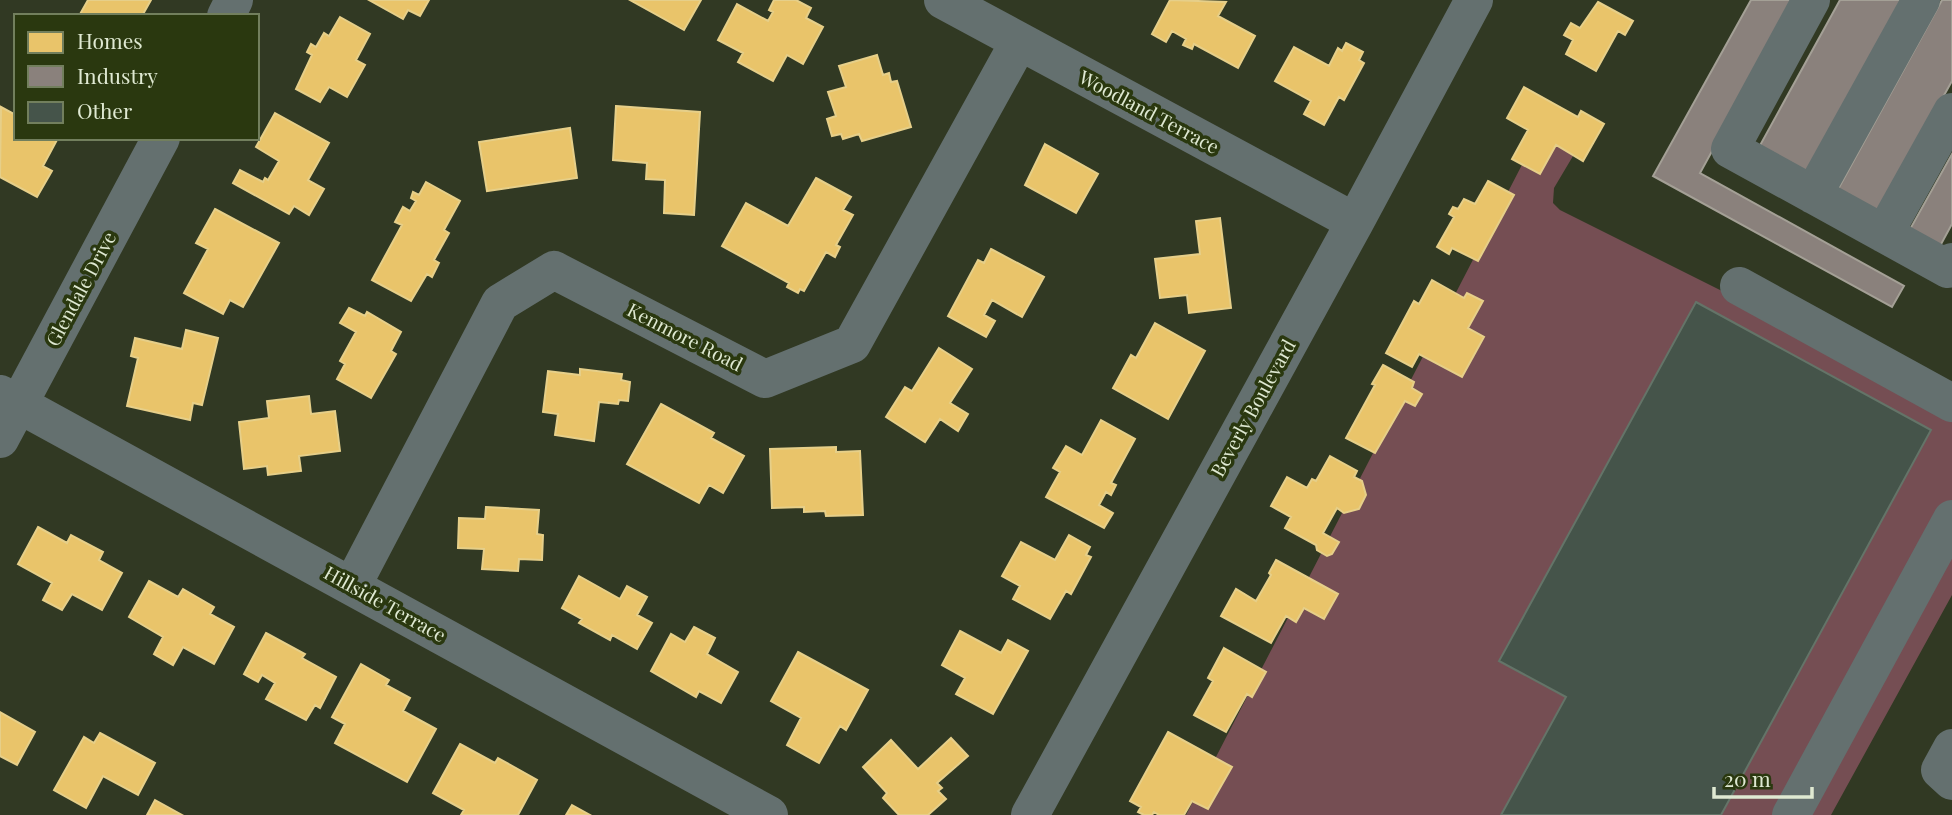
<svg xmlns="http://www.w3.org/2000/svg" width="1952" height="815" font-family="'Playfair Display',serif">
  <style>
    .green { fill: #754e53 }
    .homes { fill: #e9c46a; stroke: #e6cf89; stroke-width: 2 }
    .industry { fill: #8a817c; stroke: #a4a096; stroke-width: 2 }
    .building { fill: #45544a; stroke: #647468; stroke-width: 2 }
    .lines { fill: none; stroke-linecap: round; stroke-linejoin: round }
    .minor { stroke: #64706f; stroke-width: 38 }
    .labels { text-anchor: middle; stroke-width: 7; stroke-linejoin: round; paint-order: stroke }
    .street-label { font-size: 19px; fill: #dfe9d2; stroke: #2a380f }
  </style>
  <rect width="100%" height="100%" fill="#313923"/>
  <!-- green -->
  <path class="green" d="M1540 130 1576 151 1554 188 1553 203 1560 210 1952 406V595L1831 815H1186Z"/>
  <!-- homes -->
  <path class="homes" d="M88 0H151L142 16H79Z
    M369 0H429L420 16 408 10 403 19Z
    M630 0H701L684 30Z
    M774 0H796L811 8 806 18 823 27 803 64 787 55 773 81 738 62 743 53 718 40 737 4 768 21 773 12 769 10Z
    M1170 0 1226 2 1218 16 1255 36 1238 68 1194 44 1192 49 1183 45 1186 39 1172 31 1166 42 1152 34Z
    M1598 2 1633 21 1625 35 1618 31 1596 71 1566 54 1573 40 1564 35 1571 23 1580 28Z
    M340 17 370 34 356 60 365 65 347 97 329 87 320 102 296 89 312 55 307 52 311 44 316 47 324 33 329 36Z
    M1346 43 1363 52 1359 60 1364 63 1344 100 1339 97 1324 125 1304 114 1311 101 1275 81 1294 47 1329 66 1338 48 1342 51Z
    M877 55 883 75 889 73 891 82 897 81 911 127 862 141 859 134 843 139 841 134 832 136 827 119 836 116 828 92 846 87 839 66Z
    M1524 87 1578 117 1581 111 1604 124 1583 161 1556 145 1540 174 1512 159 1528 130 1507 118Z
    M616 106 700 112 694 215 664 213 665 180 646 179 647 163 613 160Z
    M1 107 16 115V138H58L43 166 52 171 37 197 0 177Z
    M275 113 329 143 308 180 324 189 309 215 294 206 289 214 233 183 240 170 263 182 265 178 268 180 279 161 256 147Z
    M570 128 577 178 487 191 479 142Z
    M1045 144 1098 174 1076 213 1025 185Z
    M816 178 851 197 843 210 853 215 836 245 840 247 835 257 826 252 804 291 800 289 798 293 787 287 789 283 722 246 746 203 788 226Z
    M1488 181 1514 195 1478 261 1452 248 1449 254 1437 247 1454 217 1449 214 1453 207 1458 209 1464 199 1475 204Z
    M426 182 460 201 444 230 449 233 434 260 439 263 432 277 427 274 411 301 372 280 402 225 395 222 403 207 410 211 416 201 411 198 413 192 419 195Z
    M215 209 279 243 243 307 230 300 223 314 184 293 208 249 196 243Z
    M1220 218 1231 308 1189 313 1187 295 1160 298 1155 259 1200 254 1196 221Z
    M991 249 1044 277 1022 317 992 300 984 315 995 321 986 337 948 316 978 260 984 263Z
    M1432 280 1464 298 1467 293 1483 301 1468 328 1484 337 1462 377 1419 354 1412 367 1386 353 1414 301 1419 304Z
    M349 308 365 316 367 312 401 332 391 351 396 354 371 398 337 379 345 364 340 361 356 332 340 323Z
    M1155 323 1205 351 1168 419 1113 388 1131 355 1136 358Z
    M186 330 218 338 202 405 193 403 190 420 127 406 138 358 131 356 135 338 182 349Z
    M939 348 972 369 950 403 968 414 958 431 940 419 925 442 886 417 905 387 912 391Z
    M1383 365 1414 382 1412 388 1422 394 1415 406 1405 401 1375 453 1346 438 1375 385 1372 384Z
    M580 369 622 374 621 380 630 382 628 401 619 400 618 404 599 402 594 441 555 435 558 414 543 412 548 371 580 375Z
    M309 396 311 414 335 411 340 451 299 456 301 471 268 475 267 466 244 469 239 422 269 418 267 401Z
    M661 404 714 433 711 438 744 456 723 493 709 485 699 503 627 464Z
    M1101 420 1135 439 1111 483 1116 485 1111 495 1106 492 1099 505 1113 513 1104 528 1046 497 1060 472 1053 468 1066 446 1082 455Z
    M836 447V452L860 451 863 515 826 516 825 511 804 512V507L772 508 770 449Z
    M1330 456 1357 471 1354 477 1362 481 1366 495 1359 509 1344 513 1337 508 1323 533 1339 542 1332 554 1327 556 1317 550 1316 545 1285 528 1291 517 1271 506 1287 477 1307 488 1312 479 1316 481Z
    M486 507 539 510 537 534 543 535 542 560 519 559 518 571 482 569 484 549 458 548 459 518 485 519Z
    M38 527 67 543 71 535 103 552 99 560 122 573 102 610 72 594 62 610 43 600 52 583 18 564Z
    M1069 535 1090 547 1086 555 1091 557 1071 594 1066 591 1050 619 1013 599 1020 586 1002 576 1021 542 1055 560Z
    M1276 560 1338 594 1324 619 1304 608 1296 622 1286 616 1271 643 1221 616 1236 589 1256 601 1271 575 1269 573Z
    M579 576 620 599 627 586 647 597 637 615 652 623 637 649 612 635 610 640 579 623 582 619 562 608Z
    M149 581 178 597 183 589 214 607 210 614 234 627 214 664 183 647 173 665 154 654 163 637 129 617Z
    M694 627 715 638 707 654 738 672 721 703 699 691 696 697 651 671 671 634 685 642Z
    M960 631 1001 653 1008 640 1028 651 993 714 956 694 965 678 942 665Z
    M266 633 305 654 302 658 336 677 320 708 315 705 306 720 266 699 275 683 262 675 258 682 244 674Z
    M1224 648 1266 672 1252 697 1247 694 1226 732 1194 715 1213 681 1208 678Z
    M798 652 868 690 846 730 840 726 819 763 787 745 801 718 771 701Z
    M361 664 389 680 386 685 410 698 403 711 436 729 407 782 335 743 345 724 332 717Z
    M0 712 35 732 17 765 0 756Z
    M1168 732 1232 767 1208 809 1192 801 1184 815H1159L1154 812 1152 815H1144L1138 812 1141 807 1130 801Z
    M100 733 155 763 138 795 103 776 86 808 54 790 84 737 94 743Z
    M951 738 968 756 937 783 942 788 938 791 946 799 928 815H899L883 798 887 793 863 767 891 740 918 769Z
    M460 744 495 763 498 758 537 780 518 815H461L464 810 433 793Z
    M155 800 182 815H147Z
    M572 805 590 815H566Z"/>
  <!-- industry -->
  <path class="industry" d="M1751 0H1795L1700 173 1904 286 1892 307 1653 176Z
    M1840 0H1903L1807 175 1758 149Z
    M1942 0H1952V81L1878 214 1837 191Z
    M1952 154V224L1939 248 1909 231Z"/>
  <!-- building -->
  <path class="building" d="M1696 302 1931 430 1721 815H1501L1566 697 1499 661Z"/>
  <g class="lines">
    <!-- minor -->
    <path class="minor" d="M943 0 1355 222
      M1811 0 1730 149 1948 269 1952 262
      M226 16 234 0
      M1813 195 1921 0
      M1884 234 1952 112
      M1739 286 1952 403
      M0 394 769 815
      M0 439 161 138
      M352 586 500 303 554 270 765 379 852 344 1019 42
      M1952 748 1940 770 1952 781
      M1030 815 1355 222 1474 0
      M1791 815 1952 519"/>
  </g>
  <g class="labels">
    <!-- street labels -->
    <g class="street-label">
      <text transform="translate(1149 112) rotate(28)" y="7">Woodland Terrace</text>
      <text transform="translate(81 289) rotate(-62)" y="7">Glendale Drive</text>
      <text transform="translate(685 337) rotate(27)" y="7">Kenmore Road</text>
      <text transform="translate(1253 408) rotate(-61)" y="7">Beverly Boulevard</text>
      <text transform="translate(385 604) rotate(29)" y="7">Hillside Terrace</text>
    </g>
  </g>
  <!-- legend -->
  <rect x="14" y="14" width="245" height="126" fill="#2a380f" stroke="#727f5d" stroke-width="2"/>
  <rect x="28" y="32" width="35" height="21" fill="#e9c46a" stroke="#727f5d" stroke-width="2"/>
  <text x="77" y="49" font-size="21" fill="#dfe9d2">Homes</text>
  <rect x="28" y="66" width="35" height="21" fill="#8a817c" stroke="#727f5d" stroke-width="2"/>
  <text x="77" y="84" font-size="21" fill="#dfe9d2">Industry</text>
  <rect x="28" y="102" width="35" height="21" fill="#45544a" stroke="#727f5d" stroke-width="2"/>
  <text x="77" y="119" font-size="21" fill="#dfe9d2">Other</text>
  <!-- scale -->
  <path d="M1714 787v10h98v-10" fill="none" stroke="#dfe9d2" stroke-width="3.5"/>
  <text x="1724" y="787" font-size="21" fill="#dfe9d2" stroke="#2a380f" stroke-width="5" paint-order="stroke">20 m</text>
</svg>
